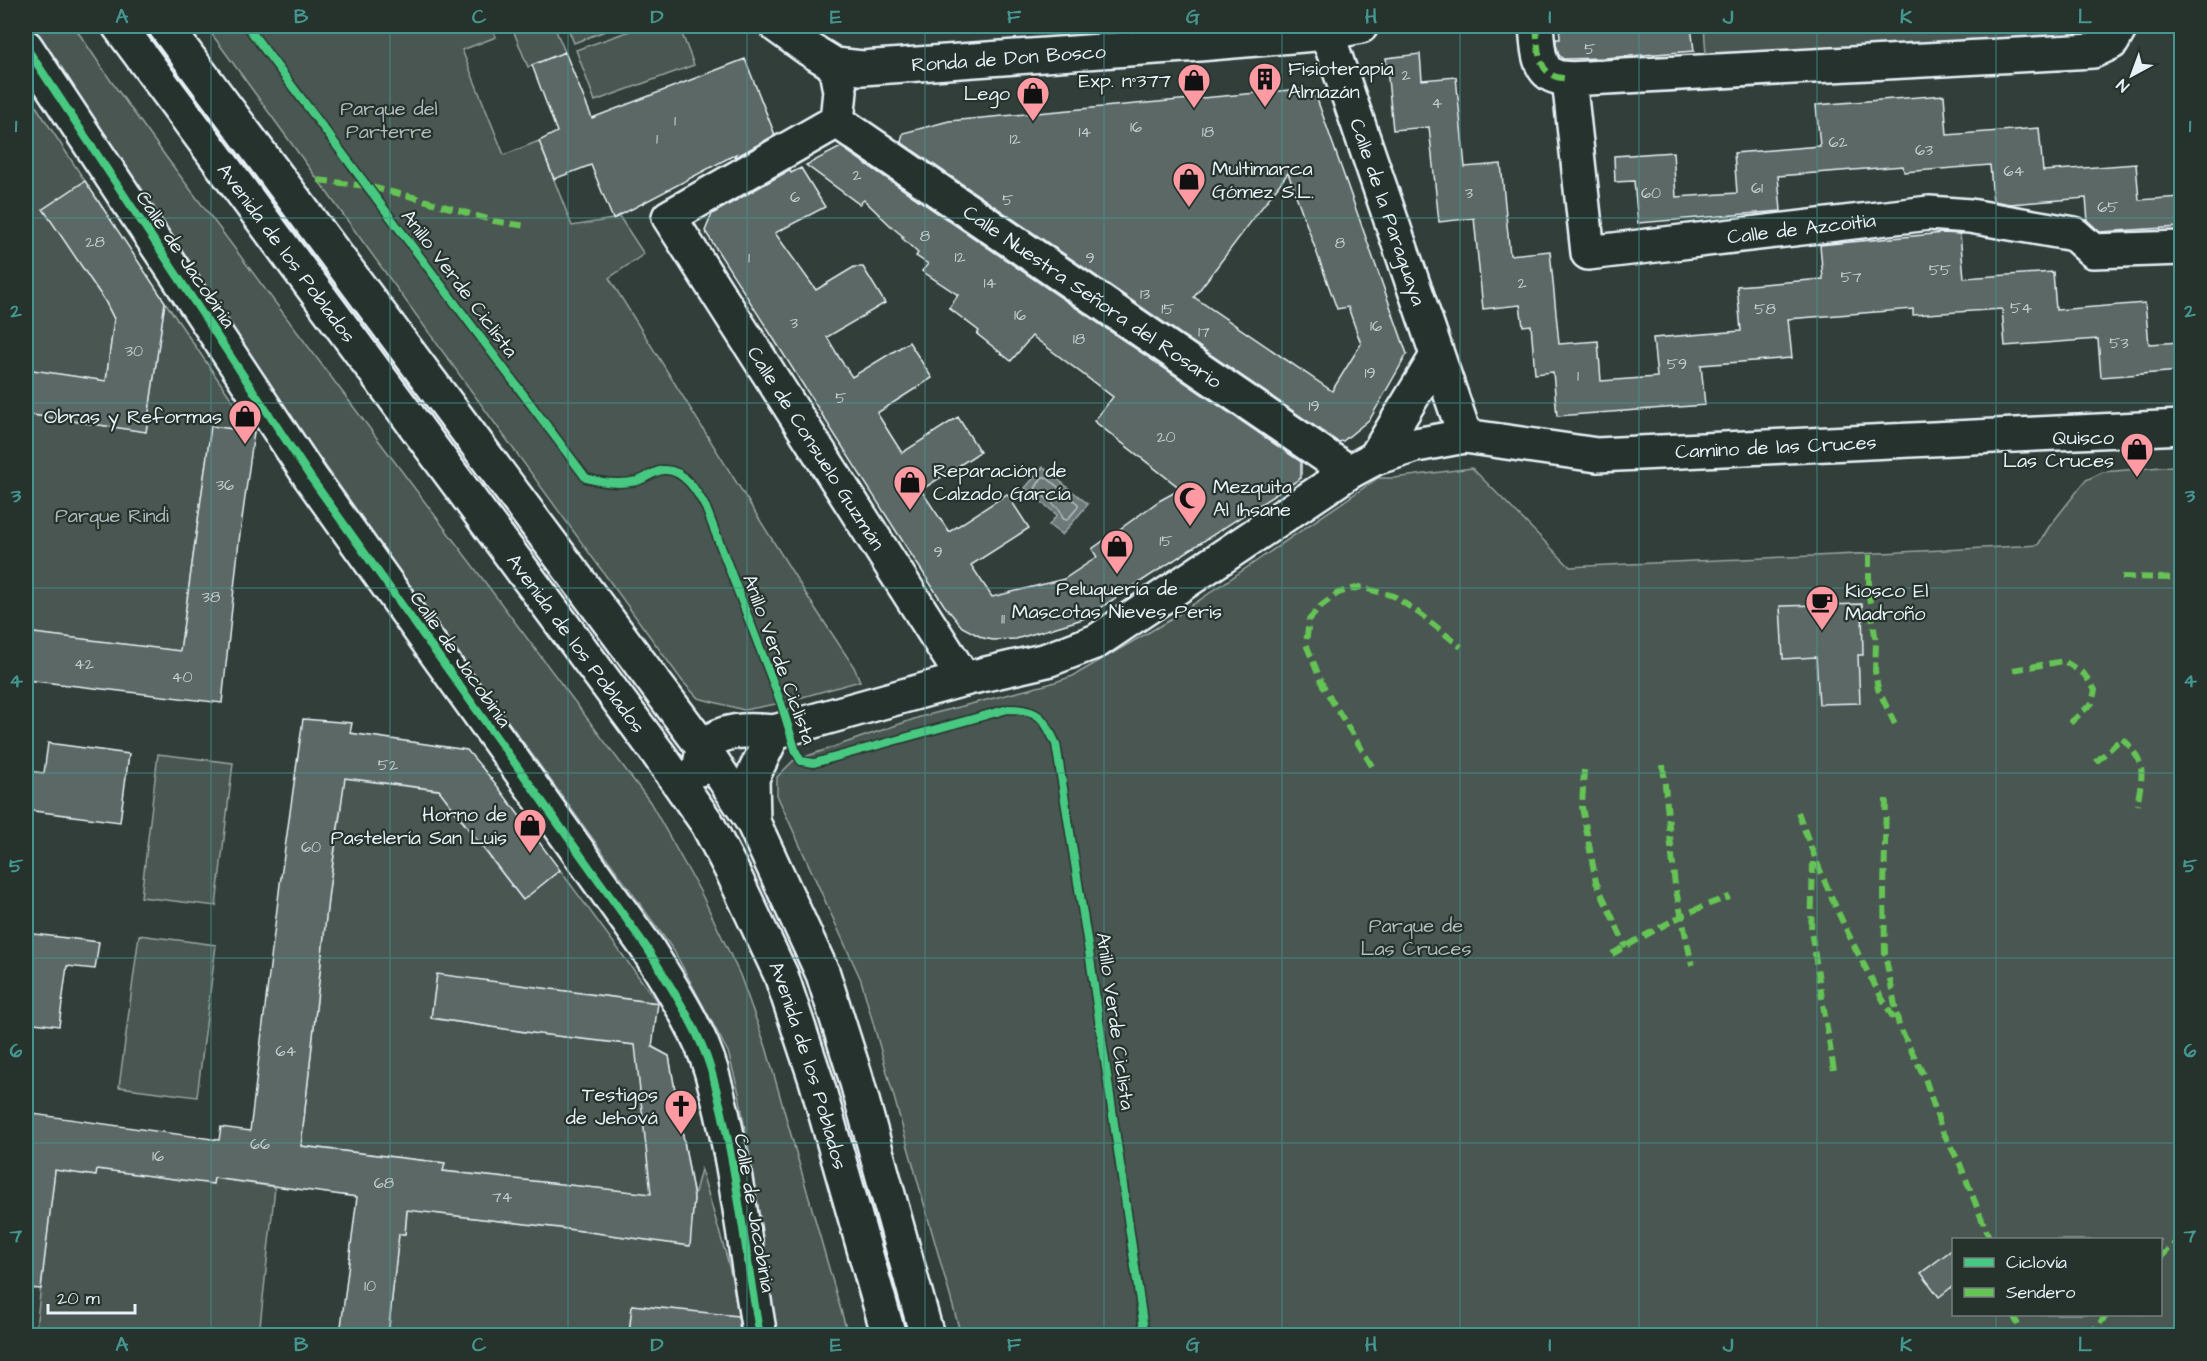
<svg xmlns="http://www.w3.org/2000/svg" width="2207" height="1361" font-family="'Architects Daughter',sans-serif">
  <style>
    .green { fill: #495651; stroke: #98a4a4; stroke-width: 1.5; fill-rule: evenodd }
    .water { fill: #6d7978; stroke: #9ea9ab; stroke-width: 1.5 }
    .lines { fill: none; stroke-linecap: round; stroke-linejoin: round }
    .shore { stroke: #b7c1c5; stroke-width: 1.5 }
    .building { fill: #5c6865; stroke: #e8f1f8; stroke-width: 1.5; fill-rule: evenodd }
    .minor-casing { stroke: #e8f1f8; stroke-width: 38 }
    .major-casing { stroke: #e8f1f8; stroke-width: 38 }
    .minor { stroke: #26332d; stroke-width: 33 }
    .major { stroke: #26332d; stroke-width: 33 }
    .quiet { stroke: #66c356; stroke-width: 6; stroke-dasharray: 12 6; stroke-linecap: butt }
    .cycleway-casing { stroke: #26332d; stroke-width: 11 }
    .cycleway { stroke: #46c982; stroke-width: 8 }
    .grid { fill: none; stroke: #459590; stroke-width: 1.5; stroke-opacity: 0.55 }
    .labels { text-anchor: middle; stroke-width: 4.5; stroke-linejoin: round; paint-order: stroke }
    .number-label { font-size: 16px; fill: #c5cfd3 }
    .street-label { font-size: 20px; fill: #e8f1f8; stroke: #26332d }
    .poi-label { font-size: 20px; fill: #e8f1f8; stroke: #26332d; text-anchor: end }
    .park-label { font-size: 20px; fill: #b0bbbe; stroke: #26332d }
    .neatline { fill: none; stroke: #459590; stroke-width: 2 }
    .grid-label { font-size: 20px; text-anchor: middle; font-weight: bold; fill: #459590 }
  </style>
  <rect width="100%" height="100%" fill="#323e39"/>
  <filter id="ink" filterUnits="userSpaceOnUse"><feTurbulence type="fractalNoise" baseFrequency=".0167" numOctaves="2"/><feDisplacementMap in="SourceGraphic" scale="12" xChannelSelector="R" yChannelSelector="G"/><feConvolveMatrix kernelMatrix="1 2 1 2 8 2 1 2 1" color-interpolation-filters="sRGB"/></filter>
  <g filter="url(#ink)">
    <!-- green -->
    <path class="green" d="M28 26H74L111 81 169 161 650 802 701 893 740 975 766 1047 848 1335H776L771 1290 739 1093 728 1052 674 951 398 569 245 351 132 185Z
      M206 26H492L496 37 462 50 504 155 539 141 572 226 613 219 619 216 644 254 609 278 811 602 854 667 860 681 781 703 744 710 698 698 683 682Z
      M523 26H554L565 52 528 67 513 30Z
      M567 26H618L574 43Z
      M644 26H679L694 65 595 101 576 50Z
      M1704 26H2102L2094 32 2057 36 1706 55Z
      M26 91 85 181 44 209 105 301 114 319 106 381 26 369Z
      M165 302 254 432 211 426 180 651 26 632V414L146 432Z
      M2173 466 2182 471 2181 1335H961L861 980 777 795V777L793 761 920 717 1049 684 1073 676 1170 620 1378 478H1394L1472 468 1570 567C1726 559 1882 554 2038 545L2049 527 2086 480 2103 472ZM1954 1240H2160V1314H1954Z
      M158 754 233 763 216 906 141 897Z
      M343 778 443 791 455 812 522 899 560 870 658 1003 437 975 431 1018 540 1034 653 1047 669 1056 694 1196 701 1169 727 1258 741 1317 632 1305 629 1335H388L399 1234H405L408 1204 439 1214 560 1228 689 1246 694 1199 443 1171 444 1163 301 1146 329 890 341 809Z
      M139 935 216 945 197 1097 119 1087Z
      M97 1169 213 1184 214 1178 275 1187 259 1335 35 1336 55 1170 95 1176Z"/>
    <!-- water -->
    <path class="water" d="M1043 467 1088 504 1062 535 1049 525 1057 515 1025 488Z"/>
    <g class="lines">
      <!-- shore -->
      <path class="shore" d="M1042 477H1046L1078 504V507L1067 520 1063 519 1060 510 1035 489Z"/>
    </g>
    <!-- building -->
    <path class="building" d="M1559 26H1691L1694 51 1605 58 1563 59 1559 55 1556 44V39H1560Z
      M565 52 592 118 745 59 775 135 734 158 736 154 613 219 591 165 554 179 539 141 557 132 532 65Z
      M1420 54 1422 80 1456 77 1465 167 1501 164 1510 255 1550 251 1559 344 1598 341 1601 381 1657 377 1653 338 1741 331 1737 286 1823 279 1820 245 1944 233 1960 234 1964 278 2053 272 2056 310 2145 303 2149 344 2181 342V371L2101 377 2098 339 2005 346 2002 309 1913 315V309L1788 319 1792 358 1701 365 1705 405 1557 416 1553 372 1535 374 1531 325 1523 326 1520 305 1483 309 1474 218 1439 222 1429 127 1393 130 1386 58Z
      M1301 89 1317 99 1407 354 1370 419 1343 441 1338 442 901 142 903 133 949 121ZM1288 173 1337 309 1348 307 1361 344 1332 391 1194 297Z
      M1944 95 1947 135 2039 128 2043 171 2136 164 2139 200 2181 197V227L2100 232 2088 221 2086 198 2010 204 1993 201 1990 165 1904 172 1903 166 1778 176 1781 211 1638 223 1634 181 1615 182 1614 156 1673 152 1676 197 1737 193 1734 153 1820 146 1816 105Z
      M841 147 1301 462V478L1083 619 1016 639 993 640 983 638 962 627 944 605 898 534 705 231 712 214 790 170 791 173 801 168 825 207 775 233 816 290 854 267H863L885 303 827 337 840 359 852 377 909 342 932 378 877 413 890 434 902 453 958 417 980 452 921 490 949 532 1007 494 1029 528 971 565 992 597 1064 579 1097 557 1092 549 1159 501 1181 489 1094 421 1113 397 1032 336 1011 361 977 334 979 331 949 308 958 295 922 271 928 264 916 256 918 253 902 238 904 237 893 228 864 200 859 204 806 165Z
      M85 181 165 302 146 432 26 414V369L106 381 114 319 105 301 43 209Z
      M211 426 254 432 239 541 222 703 26 680V632L180 651Z
      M1862 604 1863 655H1858L1860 703 1819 704 1816 657 1783 659 1780 606Z
      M303 719 352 723 350 733 467 750 495 783 560 870 523 900 439 790 345 778 329 890 301 1146 445 1163 443 1171 651 1194 635 1045 539 1034 431 1018 437 974 658 1003 652 1047 669 1056 694 1198 690 1246 560 1228 407 1210 405 1234H399L388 1335H340L357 1197 214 1178 213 1184 97 1169 96 1176 55 1170 41 1289 26 1288V1113L219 1140 221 1127 250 1131 280 884Z
      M48 743 129 754 120 822 26 810V771L44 773Z
      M26 933 99 942 95 969 67 966 59 1026 26 1022Z
      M1953 1249V1286L1939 1297 1921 1273Z
      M632 1305 738 1316 741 1335H629Z"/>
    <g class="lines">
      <defs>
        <g id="minor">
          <path id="s1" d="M777 26 809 49 835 65 862 68 1199 44 1327 33 1361 26"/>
          <path d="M1536 26C1538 41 1536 69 1554 76 1558 78 1564 78 1569 79"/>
          <path id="s2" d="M2121 26 2112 42 2093 51 1569 79 1588 253 1929 213 1970 216 2074 234 2093 251 2182 248"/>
          <path id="s3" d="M1327 33 1465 436"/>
          <path d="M26 47 311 478 647 948C669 984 699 1029 711 1070 736 1156 744 1247 760 1336"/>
          <path id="s4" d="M835 65 840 91 837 121 669 217 964 679"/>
          <path id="s5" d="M837 121 1349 472"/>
          <path d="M1375 458 1437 356"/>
          <path id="s6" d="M774 732 964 679 1047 660 1097 641 1349 472 1375 458 1416 445 1465 436 1597 455 2182 427"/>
        </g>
        <g id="major">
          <path id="s7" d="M119 26 657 752 707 823 733 873 781 975 816 1080 889 1336"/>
          <path d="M165 26 704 749 753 822 823 974 855 1075 927 1336"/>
          <path d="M699 769C701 763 701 755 704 750 717 727 752 730 774 732L752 778 753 822"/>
        </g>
      </defs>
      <!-- minor casing -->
      <use href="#minor" class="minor-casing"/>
      <!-- major casing -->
      <use href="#major" class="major-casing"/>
      <!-- minor -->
      <use href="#minor" class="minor"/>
      <!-- major -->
      <use href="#major" class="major"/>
      <!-- quiet -->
      <path class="quiet" d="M1536 26C1538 41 1536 69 1554 76 1558 78 1564 78 1569 79
        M318 180 366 186 413 197 494 221 526 226
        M1869 555V596L1876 642 1875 671 1878 689 1895 724
        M2122 577 2172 578 2182 587
        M2013 670 2064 661 2084 674 2095 690 2092 703 2067 726
        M2096 762 2122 738C2147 762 2143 773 2137 805
        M1663 765 1675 886 1692 965
        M1372 766 1323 686 1306 644 1309 620 1321 606 1338 593 1360 587 1394 596 1423 616 1461 647
        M1584 770 1582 807 1596 882 1626 947
        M1886 799 1884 892 1885 954 1899 1026 1925 1078 1941 1128 1960 1164 1990 1240
        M1798 812C1824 886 1854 951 1894 1019
        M1813 862 1811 931 1834 1071
        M1612 954C1651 933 1688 909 1730 897
        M2160 1258 2176 1242
        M2013 1314 2023 1336
        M2088 1336 2108 1314"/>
      <defs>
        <path id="cycleway" d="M247 26 586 478C603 483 619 485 637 481 645 479 654 471 663 470 684 468 698 493 706 508L781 703 796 752 801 761 814 763 1008 709C1039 709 1043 717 1056 744L1090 958 1145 1336
          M26 47 311 478 647 948C669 984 699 1029 711 1070 736 1156 744 1247 760 1336"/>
      </defs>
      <!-- cycleway casing -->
      <use href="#cycleway" class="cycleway-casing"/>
      <!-- cycleway -->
      <use href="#cycleway" class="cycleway"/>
    </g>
  </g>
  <!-- grid -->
  <path class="grid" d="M211 26V1336M390 26V1336M568 26V1336M747 26V1336M925 26V1336M1104 26V1336M1282 26V1336M1460 26V1336M1639 26V1336M1817 26V1336M1996 26V1240M26 218H2182M26 403H2182M26 588H2182M26 773H2182M26 958H2182M26 1143H2182M1996 1314V1336"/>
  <!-- icons -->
  <defs>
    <symbol id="building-pin" viewBox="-11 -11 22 30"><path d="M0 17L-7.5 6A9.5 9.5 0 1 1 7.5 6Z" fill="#ff9aa2" stroke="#26332d"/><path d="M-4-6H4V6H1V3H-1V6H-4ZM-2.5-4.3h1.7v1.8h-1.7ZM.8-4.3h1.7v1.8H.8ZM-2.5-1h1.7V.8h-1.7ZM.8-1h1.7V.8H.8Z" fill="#111"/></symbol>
    <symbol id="shop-pin" viewBox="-11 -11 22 30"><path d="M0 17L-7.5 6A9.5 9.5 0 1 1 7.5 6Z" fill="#ff9aa2" stroke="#26332d"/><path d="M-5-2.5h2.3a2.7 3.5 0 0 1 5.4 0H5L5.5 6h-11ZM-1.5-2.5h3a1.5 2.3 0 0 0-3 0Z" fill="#111"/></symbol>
    <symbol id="mosque-pin" viewBox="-11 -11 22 30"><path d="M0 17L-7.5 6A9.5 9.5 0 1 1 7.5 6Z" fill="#ff9aa2" stroke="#26332d"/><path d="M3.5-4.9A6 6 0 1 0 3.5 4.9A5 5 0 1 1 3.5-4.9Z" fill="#111"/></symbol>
    <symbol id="cafe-pin" viewBox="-11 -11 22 30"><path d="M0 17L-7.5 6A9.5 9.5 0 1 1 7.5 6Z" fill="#ff9aa2" stroke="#26332d"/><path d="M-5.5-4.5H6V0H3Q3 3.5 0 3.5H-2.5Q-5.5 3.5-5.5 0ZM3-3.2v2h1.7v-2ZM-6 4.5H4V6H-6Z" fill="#111"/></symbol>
    <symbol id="church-pin" viewBox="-11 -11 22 30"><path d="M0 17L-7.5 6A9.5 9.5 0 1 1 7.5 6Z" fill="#ff9aa2" stroke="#26332d"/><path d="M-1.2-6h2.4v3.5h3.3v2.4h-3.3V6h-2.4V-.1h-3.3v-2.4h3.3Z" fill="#111"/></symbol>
  </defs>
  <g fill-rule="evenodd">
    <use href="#building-pin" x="1246" y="60" width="38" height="52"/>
    <use href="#shop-pin" x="1175" y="61" width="38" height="52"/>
    <use href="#shop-pin" x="1014" y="74" width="38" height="52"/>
    <use href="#shop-pin" x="1170" y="160" width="38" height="52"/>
    <use href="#shop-pin" x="226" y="397" width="38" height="52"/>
    <use href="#shop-pin" x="2118" y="430" width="38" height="52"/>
    <use href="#shop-pin" x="891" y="463" width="38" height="52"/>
    <use href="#mosque-pin" x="1171" y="479" width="38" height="52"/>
    <use href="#shop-pin" x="1098" y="527" width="38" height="52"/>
    <use href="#cafe-pin" x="1803" y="583" width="38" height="52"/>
    <use href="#shop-pin" x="511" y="806" width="38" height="52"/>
    <use href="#church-pin" x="662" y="1087" width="38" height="52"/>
  </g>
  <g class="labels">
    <!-- number labels -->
    <g class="number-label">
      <text x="1590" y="54">5</text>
      <text x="1406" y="80">2</text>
      <text x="1437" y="108">4</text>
      <text x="675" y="126">1</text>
      <text x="1136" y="132">16</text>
      <text x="1085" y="137">14</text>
      <text x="1208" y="137">18</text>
      <text x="657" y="144">1</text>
      <text x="1015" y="144">12</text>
      <text x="1838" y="147">62</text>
      <text x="1924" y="155">63</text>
      <text x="2014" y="176">64</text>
      <text x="857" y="180">2</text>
      <text x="1757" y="193">61</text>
      <text x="1469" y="198">3</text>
      <text x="1651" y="198">60</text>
      <text x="795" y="202">6</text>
      <text x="1008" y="205">5</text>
      <text x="2108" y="212">65</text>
      <text x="925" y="241">8</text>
      <text x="95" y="247">28</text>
      <text x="1340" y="248">8</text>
      <text x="960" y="262">12</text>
      <text x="749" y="263">1</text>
      <text x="1090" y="263">9</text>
      <text x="1940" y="275">55</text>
      <text x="1851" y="282">57</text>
      <text x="990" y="288">14</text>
      <text x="1522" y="288">2</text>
      <text x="1145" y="299">13</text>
      <text x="2021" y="313">54</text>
      <text x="1168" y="314">15</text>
      <text x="1765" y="314">58</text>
      <text x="1020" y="320">16</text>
      <text x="794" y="328">3</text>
      <text x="1376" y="331">16</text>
      <text x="1204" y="337">17</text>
      <text x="1079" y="344">18</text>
      <text x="2119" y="348">53</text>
      <text x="134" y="356">30</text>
      <text x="1677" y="369">59</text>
      <text x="1370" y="378">19</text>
      <text x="1578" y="381">1</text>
      <text x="841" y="403">5</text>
      <text x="1314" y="411">19</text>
      <text x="1166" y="442">20</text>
      <text x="225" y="490">36</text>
      <text x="1166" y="546">15</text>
      <text x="938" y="557">9</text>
      <text x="211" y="602">38</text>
      <text x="1003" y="624">11</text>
      <text x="84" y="669">42</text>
      <text x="182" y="682">40</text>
      <text x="388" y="770">52</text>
      <text x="311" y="852">60</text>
      <text x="286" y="1056">64</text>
      <text x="260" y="1149">66</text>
      <text x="158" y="1161">16</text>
      <text x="384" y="1188">68</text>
      <text x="502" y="1202">74</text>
      <text x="370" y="1291">10</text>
    </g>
    <!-- street labels -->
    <g class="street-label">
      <text dy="7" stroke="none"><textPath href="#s1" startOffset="244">Ronda de Don Bosco</textPath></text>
      <text dy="7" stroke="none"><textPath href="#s3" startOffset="189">Calle de la Paraguaya</textPath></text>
      <text dy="7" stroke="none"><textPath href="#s2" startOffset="954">Calle de Azcoitia</textPath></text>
      <text dy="7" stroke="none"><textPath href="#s7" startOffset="282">Avenida de los Poblados</textPath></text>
      <text transform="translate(186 259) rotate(56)" y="7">Calle de Jacobinia</text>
      <text transform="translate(460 283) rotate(53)" y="7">Anillo Verde Ciclista</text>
      <text dy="7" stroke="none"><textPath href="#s5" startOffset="310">Calle Nuestra Señora del Rosario</textPath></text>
      <text dy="7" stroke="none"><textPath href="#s6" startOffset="1074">Camino de las Cruces</textPath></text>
      <text dy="7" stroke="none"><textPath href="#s4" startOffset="524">Calle de Consuelo Guzmán</textPath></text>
      <text dy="7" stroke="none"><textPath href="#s7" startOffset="768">Avenida de los Poblados</textPath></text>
      <text transform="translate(461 659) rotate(55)" y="7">Calle de Jacobinia</text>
      <text transform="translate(780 659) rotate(70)" y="7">Anillo Verde Ciclista</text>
      <text transform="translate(1116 1021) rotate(82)" y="7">Anillo Verde Ciclista</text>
      <text dy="7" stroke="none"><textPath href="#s7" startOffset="1254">Avenida de los Poblados</textPath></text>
      <text transform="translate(755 1213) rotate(80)" y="7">Calle de Jacobinia</text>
    </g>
    <!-- poi labels -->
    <g class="poi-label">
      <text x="1288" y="75" text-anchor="start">Fisioterapia<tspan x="1288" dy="23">Almazán</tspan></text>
      <text x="1171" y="87">Exp. n°377</text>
      <text x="1010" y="100">Lego</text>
      <text x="1212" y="175" text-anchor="start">Multimarca<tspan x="1212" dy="23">Gómez S.L.</tspan></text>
      <text x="222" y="423">Obras y Reformas</text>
      <text x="2114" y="444">Quisco<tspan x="2114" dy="23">Las Cruces</tspan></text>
      <text x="933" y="477" text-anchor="start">Reparación de<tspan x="933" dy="23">Calzado García</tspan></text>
      <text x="1213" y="493" text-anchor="start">Mezquita<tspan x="1213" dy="23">Al Ihsane</tspan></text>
      <text x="1117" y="595" text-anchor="middle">Peluquería de<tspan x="1117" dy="23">Mascotas Nieves Peris</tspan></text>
      <text x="1845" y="597" text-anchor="start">Kiosco El<tspan x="1845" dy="23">Madroño</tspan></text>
      <text x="507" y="821">Horno de<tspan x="507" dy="23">Pastelería San Luis</tspan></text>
      <text x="658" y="1101">Testigos<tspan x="658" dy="23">de Jehová</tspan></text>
    </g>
    <!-- park labels -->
    <g class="park-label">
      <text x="389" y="115">Parque del<tspan x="389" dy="23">Parterre</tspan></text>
      <text x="112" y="522">Parque Rindi</text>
      <text x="1416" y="932">Parque de<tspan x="1416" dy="23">Las Cruces</tspan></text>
    </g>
  </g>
  <!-- margin -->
  <rect width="2207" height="1361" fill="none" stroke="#26332d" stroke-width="66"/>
  <!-- legend -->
  <rect x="1952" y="1238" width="210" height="78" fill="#26332d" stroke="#747f7e" stroke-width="1.5"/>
  <rect x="1964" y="1258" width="30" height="9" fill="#46c982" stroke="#747f7e" stroke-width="1.5"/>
  <text x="2006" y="1268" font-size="18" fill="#e8f1f8">Ciclovía</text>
  <rect x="1964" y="1288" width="30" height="9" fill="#66c356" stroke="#747f7e" stroke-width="1.5"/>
  <text x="2006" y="1298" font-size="18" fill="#e8f1f8">Sendero</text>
  <!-- north arrow -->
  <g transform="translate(2132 75) rotate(221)" stroke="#26332d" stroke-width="4.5" paint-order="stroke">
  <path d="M0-4.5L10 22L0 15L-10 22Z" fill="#e8f1f8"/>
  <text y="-9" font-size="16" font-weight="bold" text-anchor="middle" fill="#e8f1f8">N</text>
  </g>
  <!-- scale -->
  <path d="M48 1304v9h87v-9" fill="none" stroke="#e8f1f8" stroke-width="3"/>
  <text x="57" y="1304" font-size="18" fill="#e8f1f8" stroke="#26332d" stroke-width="4.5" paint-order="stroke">20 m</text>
  <rect x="33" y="33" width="2141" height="1295" class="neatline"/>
  <g class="grid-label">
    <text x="122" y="23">A</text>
    <text x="301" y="23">B</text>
    <text x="479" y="23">C</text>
    <text x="657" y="23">D</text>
    <text x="836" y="23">E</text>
    <text x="1014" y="23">F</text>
    <text x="1193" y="23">G</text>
    <text x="1371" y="23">H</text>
    <text x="1550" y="23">I</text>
    <text x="1728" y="23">J</text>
    <text x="1906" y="23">K</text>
    <text x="2085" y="23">L</text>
    <text x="16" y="132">1</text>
    <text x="2190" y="132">1</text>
    <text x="16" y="317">2</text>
    <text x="2190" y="317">2</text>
    <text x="16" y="502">3</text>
    <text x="2190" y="502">3</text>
    <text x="16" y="687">4</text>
    <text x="2190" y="687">4</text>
    <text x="16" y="872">5</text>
    <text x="2190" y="872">5</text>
    <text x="16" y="1057">6</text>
    <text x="2190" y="1057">6</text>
    <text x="16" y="1242">7</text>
    <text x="2190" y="1242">7</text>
    <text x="122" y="1351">A</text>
    <text x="301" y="1351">B</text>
    <text x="479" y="1351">C</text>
    <text x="657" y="1351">D</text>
    <text x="836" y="1351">E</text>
    <text x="1014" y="1351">F</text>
    <text x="1193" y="1351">G</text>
    <text x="1371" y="1351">H</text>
    <text x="1550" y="1351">I</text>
    <text x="1728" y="1351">J</text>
    <text x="1906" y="1351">K</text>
    <text x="2085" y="1351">L</text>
  </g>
</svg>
